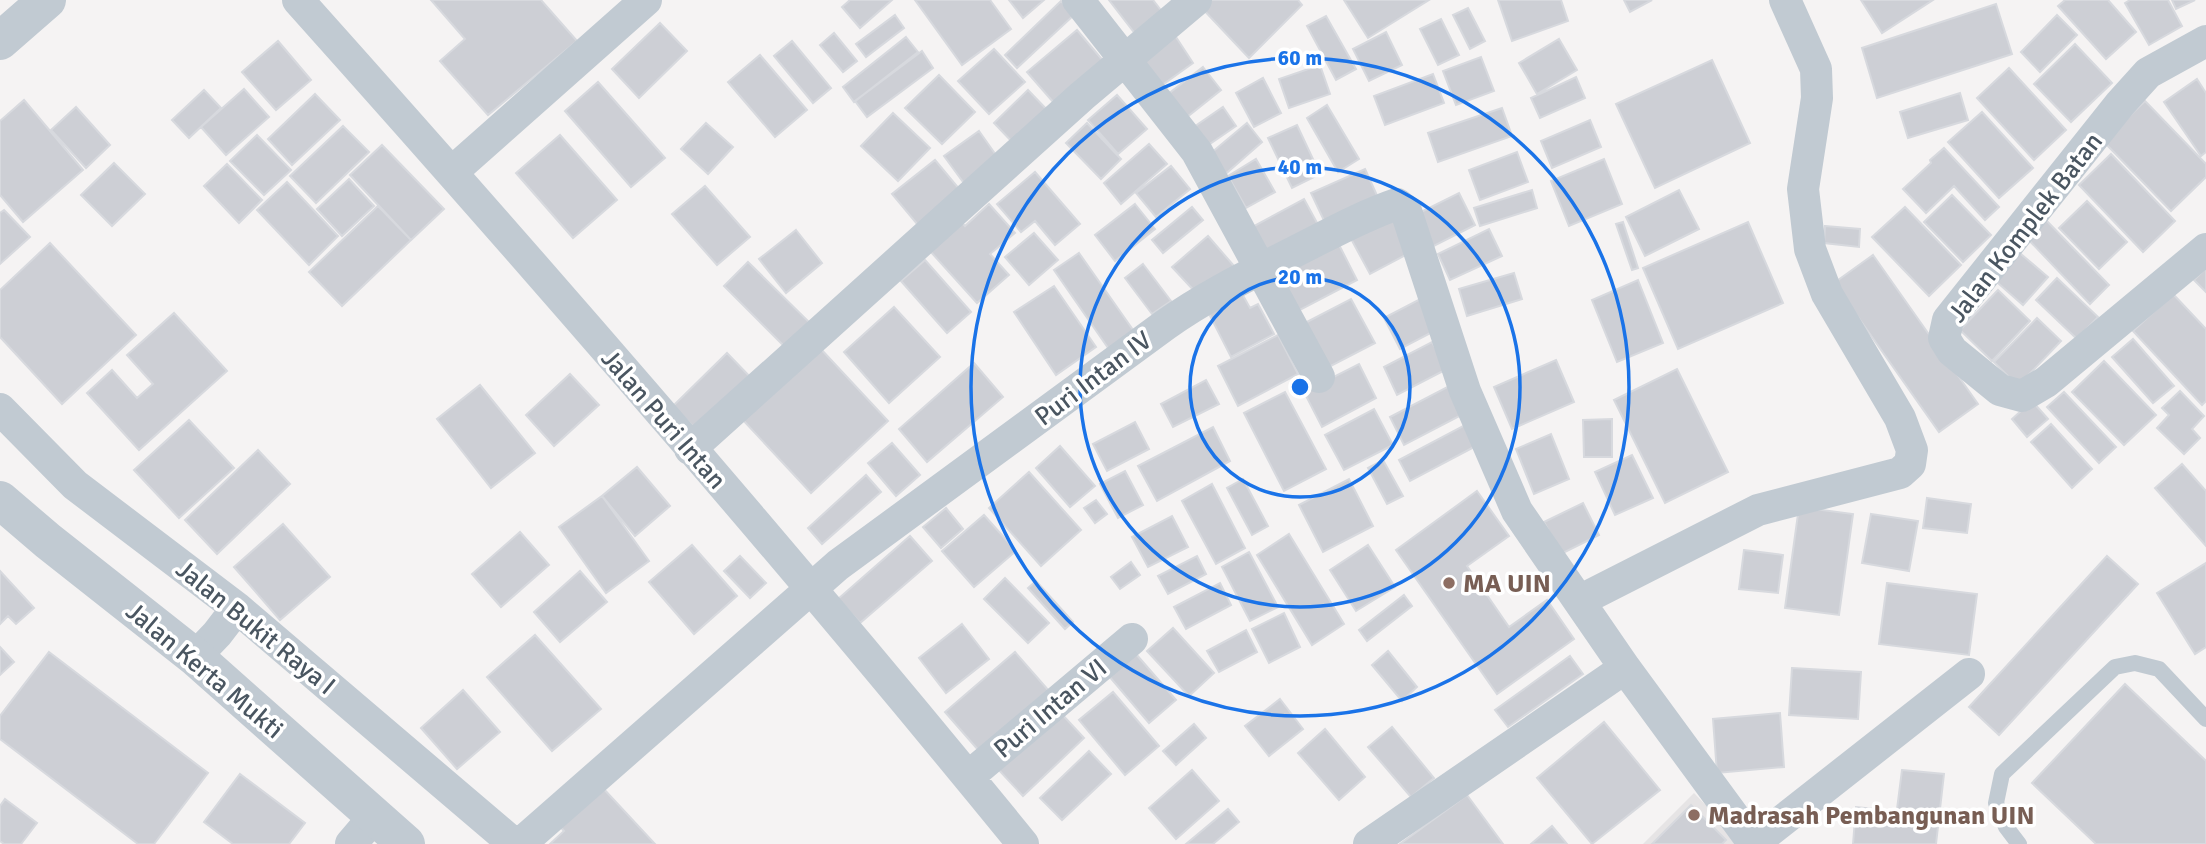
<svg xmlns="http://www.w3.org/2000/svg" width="2206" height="844" font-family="Signika,sans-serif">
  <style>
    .education { fill: #e6e4e5 }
    .building { fill: #cdcfd5; stroke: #d7d9de; stroke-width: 2 }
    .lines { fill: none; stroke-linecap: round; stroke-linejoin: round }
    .service { stroke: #c1cad2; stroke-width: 16 }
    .minor { stroke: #c1cad2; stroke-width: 32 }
    .tertiary { stroke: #c1cad2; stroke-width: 38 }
    .ring { fill: none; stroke: #1a73e8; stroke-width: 3.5 }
    .education-dot { fill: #8d6e63; stroke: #fff; stroke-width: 2.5 }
    .labels { text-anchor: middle; stroke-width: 7; stroke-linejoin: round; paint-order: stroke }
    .street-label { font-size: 26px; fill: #4a5661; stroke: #fff }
    .education-label { font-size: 26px; font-weight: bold; fill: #785e54; stroke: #fff; text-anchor: start }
    .centre { fill: #1a73e8; stroke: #fff; stroke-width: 3.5 }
    .ring-label { font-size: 21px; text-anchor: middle; font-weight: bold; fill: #1a73e8; stroke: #fff; stroke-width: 7; stroke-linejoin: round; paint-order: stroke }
  </style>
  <rect width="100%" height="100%" fill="#f5f3f3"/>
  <!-- education -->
  <path class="education" d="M1694 793 1743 844H1643Z"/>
  <!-- building -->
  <path class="building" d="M431 0H541L577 41 488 115 440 61 465 39Z
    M850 0H892L860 28 842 7Z
    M915 0H990L1011 29 962 65Z
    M1009 0H1044L1023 18Z
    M1109 0H1153L1167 18 1140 40Z
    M1202 0H1298L1302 5 1249 58 1198 4Z
    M1344 0H1429L1368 38Z
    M1498 0H1561L1568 21 1512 41Z
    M1624 0H1652L1630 12Z
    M1861 0H1933L1882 33Z
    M2065 0H2108L2136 32 2106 59 2058 6Z
    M2130 0H2168L2182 26 2149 45 2125 3Z
    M2172 0H2195L2176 9Z
    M1061 1 1074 15 1017 68 1005 55Z
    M1996 4 2012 54 1877 98 1862 48Z
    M1468 8 1485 41 1470 49 1453 15Z
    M895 15 904 28 866 57 856 44Z
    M2057 15 2077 35 2040 72 2021 52Z
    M1326 16 1356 69 1336 80 1307 26Z
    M1441 19 1459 55 1438 65 1420 29Z
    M660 23 687 51 639 98 612 69Z
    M1077 30 1110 69 1061 111 1027 72Z
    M1386 32 1402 65 1369 81 1353 49Z
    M834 33 857 61 843 72 820 45Z
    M1174 34 1193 63 1158 88 1138 59Z
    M906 37 918 52 854 102 843 87Z
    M1559 39 1577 70 1537 94 1519 63Z
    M278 41 311 80 276 110 242 72Z
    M792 41 831 88 813 103 774 56Z
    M2075 44 2112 83 2071 122 2034 84Z
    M994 49 1025 82 989 114 958 81Z
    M922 51 933 68 867 117 855 101Z
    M760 55 807 110 775 137 728 82Z
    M1481 57 1494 91 1456 105 1443 71Z
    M1712 60 1750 143 1655 188 1616 104Z
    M1320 65 1330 94 1289 108 1279 79Z
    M1203 67 1221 90 1182 121 1163 98Z
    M2009 68 2066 130 2034 160 1977 98Z
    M1433 74 1444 103 1385 125 1374 96Z
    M939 75 975 112 942 144 905 108Z
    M1576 77 1585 98 1540 118 1531 98Z
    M1263 78 1281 113 1254 127 1236 93Z
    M2197 79 2206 93V152L2201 156 2164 102Z
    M598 82 665 158 631 187 565 111Z
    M244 89 269 117 226 155 201 127Z
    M204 90 221 108 189 138 172 120Z
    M1028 90 1053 116 1019 149 994 123Z
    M1960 93 1968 120 1908 138 1900 112Z
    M315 94 340 120 292 165 268 139Z
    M1117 95 1147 129 1118 154 1088 120Z
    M24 100 83 170 23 222 0 195V121Z
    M2145 101 2206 164V177L2171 211 2103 141Z
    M1327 105 1359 159 1338 172 1307 118Z
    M76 107 110 145 86 168 51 130Z
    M1223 107 1236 126 1201 150 1188 131Z
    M1502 108 1512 136 1438 162 1428 133Z
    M1982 112 2033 168 1999 198 1948 142Z
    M893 113 930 148 898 181 861 146Z
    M1590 120 1601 147 1552 168 1541 141Z
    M706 123 733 147 708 174 681 149Z
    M1087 123 1121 159 1101 179 1066 143Z
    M1247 123 1262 142 1222 177 1205 158Z
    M1297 125 1320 174 1292 188 1268 138Z
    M343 126 369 152 316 203 290 176Z
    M979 131 1003 165 969 190 944 156Z
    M257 135 291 170 264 195 230 161Z
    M560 135 617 200 573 238 516 173Z
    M1149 144 1167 164 1121 204 1104 183Z
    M382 145 444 209 411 240 350 175Z
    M1944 148 1999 207 1985 220 1954 186 1926 213 1903 189 1931 163 1930 160Z
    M1517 152 1528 182 1480 200 1469 170Z
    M2111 154 2175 221 2143 252 2079 185Z
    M1256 159 1275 192 1246 208 1228 176Z
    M1604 159 1622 204 1569 226 1551 181Z
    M935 160 966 197 923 231 892 194Z
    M114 163 145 194 112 226 81 195Z
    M227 164 262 200 239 223 204 186Z
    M1171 166 1190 189 1156 217 1136 193Z
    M1365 169 1380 202 1327 227 1311 193Z
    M1035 172 1080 224 1055 245 1035 221 1021 232 997 204Z
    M349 179 374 206 342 236 317 209Z
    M287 182 338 236 309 265 257 210Z
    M705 186 750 237 717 265 672 214Z
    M1532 190 1537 208 1480 226 1474 208Z
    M1679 190 1699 229 1645 256 1626 217Z
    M1459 193 1475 225 1424 251 1409 218Z
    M1952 195 1991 235 1963 262 1924 222Z
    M1304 199 1321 230 1262 263 1245 231Z
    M2087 201 2127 242 2099 269 2059 228Z
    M989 204 1015 233 990 254 1009 275 977 303 930 251 962 223 965 226Z
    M1135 204 1155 229 1115 261 1095 235Z
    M378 206 411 240 342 306 309 272Z
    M1192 207 1203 220 1163 253 1152 240Z
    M1905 207 1961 265 1929 296 1872 237Z
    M4 210 30 237 0 264V213Z
    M1396 213 1415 250 1370 274 1350 237Z
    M2043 217 2109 285 2090 304 2024 235Z
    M1623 222 1638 268 1632 270 1616 224Z
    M1748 222 1783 303 1678 349 1643 268Z
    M1825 226 1860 229 1859 247 1824 243Z
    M1489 229 1502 256 1450 280 1438 254Z
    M796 230 822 263 786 293 759 259Z
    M1034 233 1058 260 1029 285 1005 257Z
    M1334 235 1357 280 1298 311 1275 266Z
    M1208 236 1234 266 1199 296 1172 267Z
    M50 243 136 335 62 404 0 337V290Z
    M2015 249 2048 277 2023 305 1991 277Z
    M1079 253 1138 337 1113 355 1054 270Z
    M1873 255 1978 404 1939 432 1834 283Z
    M925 260 971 312 947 333 901 281Z
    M748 262 814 327 789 351 724 286Z
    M1143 264 1171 301 1152 314 1125 278Z
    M2206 268V292L2194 280Z
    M1514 273 1522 299 1467 316 1459 289Z
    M2057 278 2098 317 2077 339 2036 300Z
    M1638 280 1663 343 1617 362 1592 300Z
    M1054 286 1096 347 1056 375 1014 312Z
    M1240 290 1250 308 1258 304 1274 334 1231 357 1206 308Z
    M1998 290 2030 321 1992 361 1960 330Z
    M2173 294 2206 329V401L2202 405 2133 331Z
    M1426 296 1442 327 1400 349 1384 318Z
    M1351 299 1375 343 1327 368 1303 324Z
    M894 307 940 357 889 403 844 352Z
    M174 313 227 371 139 450 87 393 112 370 137 398 153 384 127 355Z
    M2037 318 2061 341 2018 386 1994 362Z
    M1278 335 1298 374 1238 406 1218 366Z
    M2133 339 2174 386 2153 403 2112 357Z
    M1432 342 1447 369 1397 395 1384 367Z
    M819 347 888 421 811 493 742 419Z
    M727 353 756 383 702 436 673 406Z
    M1556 360 1574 402 1512 429 1494 387Z
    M2104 361 2156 415 2124 445 2072 392Z
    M974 363 1003 397 927 462 899 429Z
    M1359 364 1376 398 1322 427 1304 392Z
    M1677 369 1728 472 1665 503 1614 400Z
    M570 374 599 405 554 446 526 415Z
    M1206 380 1219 404 1173 427 1161 404Z
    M1455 383 1469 411 1404 445 1390 417Z
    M480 385 535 453 491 488 437 419Z
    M2180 391 2204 416 2192 429 2200 438 2184 454 2157 428 2169 415 2162 408Z
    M1285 392 1326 469 1284 491 1244 413Z
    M2064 392 2116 447 2099 463 2047 407Z
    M2032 401 2048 419 2027 437 2012 419Z
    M1374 409 1393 445 1344 470 1325 435Z
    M1612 419V457H1584L1583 420Z
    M189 420 234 468 179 518 134 470Z
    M1135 422 1149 449 1107 471 1093 444Z
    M2051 424 2092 469 2072 488 2031 442Z
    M1465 425 1476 446 1410 481 1399 460Z
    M1213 427 1230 461 1157 501 1138 466Z
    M1551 434 1569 479 1534 494 1516 449Z
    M892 443 920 475 896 496 868 463Z
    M1060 446 1095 486 1070 507 1036 468Z
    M258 450 290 484 217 554 185 520Z
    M1632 455 1653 498 1615 515 1595 472Z
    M1383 460 1403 496 1387 504 1368 468Z
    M2182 464 2206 491V546L2155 488Z
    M637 467 670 506 635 536 602 496Z
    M1125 471 1143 505 1118 518 1100 484Z
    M1029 472 1081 530 1041 566 989 508Z
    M866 475 881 492 822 544 808 528Z
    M1243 479 1268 526 1252 535 1227 488Z
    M1349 479 1373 526 1323 552 1299 505Z
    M1212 484 1245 548 1216 564 1182 501Z
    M1477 491 1509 536 1467 566 1509 627 1547 600 1574 639 1497 694 1396 550Z
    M602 496 649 561 606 593 559 527Z
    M1927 498 1971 504 1967 533 1923 528Z
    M1096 500 1107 514 1095 523 1084 508Z
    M1583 503 1599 535 1561 554 1544 522Z
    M1799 507 1853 514 1839 615 1785 608Z
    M946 508 963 529 941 548 923 527Z
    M1871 514 1918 521 1909 571 1862 563Z
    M984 515 1016 551 974 587 942 551Z
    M1172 516 1188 547 1148 567 1132 537Z
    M283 524 330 577 280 620 234 567Z
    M520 532 549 565 501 607 472 574Z
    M1289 534 1344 624 1312 645 1257 555Z
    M910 536 932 561 860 623 838 599Z
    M692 545 737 596 694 634 649 582Z
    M1368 545 1395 587 1356 611 1330 570Z
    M1744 550 1783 555 1778 593 1739 589Z
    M1249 552 1278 607 1250 621 1222 567Z
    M740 556 766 583 750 598 724 571Z
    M1197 556 1206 574 1168 594 1158 576Z
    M2107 556 2138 584 1999 735 1969 707Z
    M1131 562 1140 575 1120 589 1111 577Z
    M2206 563V647L2195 654 2157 593Z
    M0 571 34 608 16 624 8 616 0 624Z
    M580 571 607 602 560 642 534 612Z
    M1005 578 1049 623 1028 643 984 599Z
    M1036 581 1073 622 1065 629 1028 588Z
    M1220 583 1231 605 1186 629 1174 607Z
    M1887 583 1977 594 1969 655 1879 644Z
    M1404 595 1412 606 1367 641 1359 630Z
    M1284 613 1300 647 1269 663 1252 629Z
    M962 624 989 659 946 693 919 658Z
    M1173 628 1214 673 1189 696 1147 651Z
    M1246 630 1257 652 1219 672 1207 651Z
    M535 635 601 709 552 751 487 677Z
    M1129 646 1176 700 1149 723 1103 669Z
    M0 647 14 662 0 675Z
    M1388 651 1417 687 1402 701 1372 665Z
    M49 652 208 773 154 844H138L0 739V716Z
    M1015 652 1049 691 980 752 945 712Z
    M1570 656 1583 674 1508 727 1495 710Z
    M1792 668 1861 672 1858 719 1789 715Z
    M2125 684 2206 761V844H2096L2032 783Z
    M463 690 500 732 457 769 421 728Z
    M1113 692 1159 746 1125 775 1079 720Z
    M1280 699 1303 729 1269 756 1245 726Z
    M1058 710 1084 738 1023 796 997 768Z
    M1780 713 1784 767 1717 773 1713 719Z
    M1604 722 1660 790 1592 844 1537 778Z
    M1194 724 1206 738 1176 765 1163 751Z
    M1392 727 1434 778 1411 797 1368 747Z
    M1325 729 1365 777 1339 800 1298 753Z
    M1089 751 1111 774 1062 820 1040 798Z
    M1192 770 1219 801 1176 839 1149 808Z
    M1902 770 1944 774 1936 844H1853L1856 807 1885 810 1884 816 1896 817Z
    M240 774 305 823 289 844H233L204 822Z
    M601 786 655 844H550L564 831 559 825Z
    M1467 795 1503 844H1400Z
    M5 799 37 823 21 844H4L0 841V806Z
    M1691 805 1726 840 1722 844H1652Z
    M1228 809 1239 822 1213 844H1186Z
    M1552 826 1567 844H1531Z"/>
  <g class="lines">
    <!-- service -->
    <path class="service" d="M2019 844 2006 827 1996 803 2002 774 2115 667 2135 663 2159 669 2206 719"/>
    <!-- minor -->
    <path class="minor" d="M298 0C545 276 789 557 1023 844
      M1078 0 1197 152 1319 377
      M2206 41 2148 73 2120 104 1948 320 1944 338 1952 351 2000 390 2022 396 2046 382 2206 249
      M452 172 646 0
      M0 409 75 485 237 608 514 844
      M690 449 1082 96 1196 0
      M1579 601 1758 510 1900 473 1910 464 1912 450 1900 418 1827 294 1810 249 1803 189 1817 98 1816 69 1785 0
      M195 657 217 634 237 608
      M968 777 1132 639
      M1754 843 1969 674
      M351 844 374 817
      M520 844 838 565 1165 325C1207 295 1253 273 1298 250 1330 234 1362 216 1397 204L1406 211 1465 391 1517 511 1625 668 1754 844
      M1369 844 1625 668"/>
    <!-- tertiary -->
    <path class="tertiary" d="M0 41 47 0
      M0 500 48 541 195 657 406 844"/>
  </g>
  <!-- distance rings -->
  <g class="ring">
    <circle cx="1300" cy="387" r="110"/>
    <circle cx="1300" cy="387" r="220"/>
    <circle cx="1300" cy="387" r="329"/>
  </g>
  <!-- markers -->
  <g class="education-dot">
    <circle cx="1449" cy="583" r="7"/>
    <circle cx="1694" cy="815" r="7"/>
  </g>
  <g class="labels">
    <!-- street labels -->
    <g class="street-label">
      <text transform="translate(2025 227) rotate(-52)" y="9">Jalan Komplek Batan</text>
      <text transform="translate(1093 378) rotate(-37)" y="9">Puri Intan IV</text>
      <text transform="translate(664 419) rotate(49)" y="9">Jalan Puri Intan</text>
      <text transform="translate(256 627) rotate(39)" y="9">Jalan Bukit Raya I</text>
      <text transform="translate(205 670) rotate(40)" y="9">Jalan Kerta Mukti</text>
      <text transform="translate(1050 708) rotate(-40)" y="9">Puri Intan VI</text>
    </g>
    <!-- education labels -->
    <g class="education-label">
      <text x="1463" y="592">MA UIN</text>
      <text x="1708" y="824">Madrasah Pembangunan UIN</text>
    </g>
  </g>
  <circle cx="1300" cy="387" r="10" class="centre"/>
  <g class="ring-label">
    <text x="1300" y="65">60 m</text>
    <text x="1300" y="174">40 m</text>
    <text x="1300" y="284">20 m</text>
  </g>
</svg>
